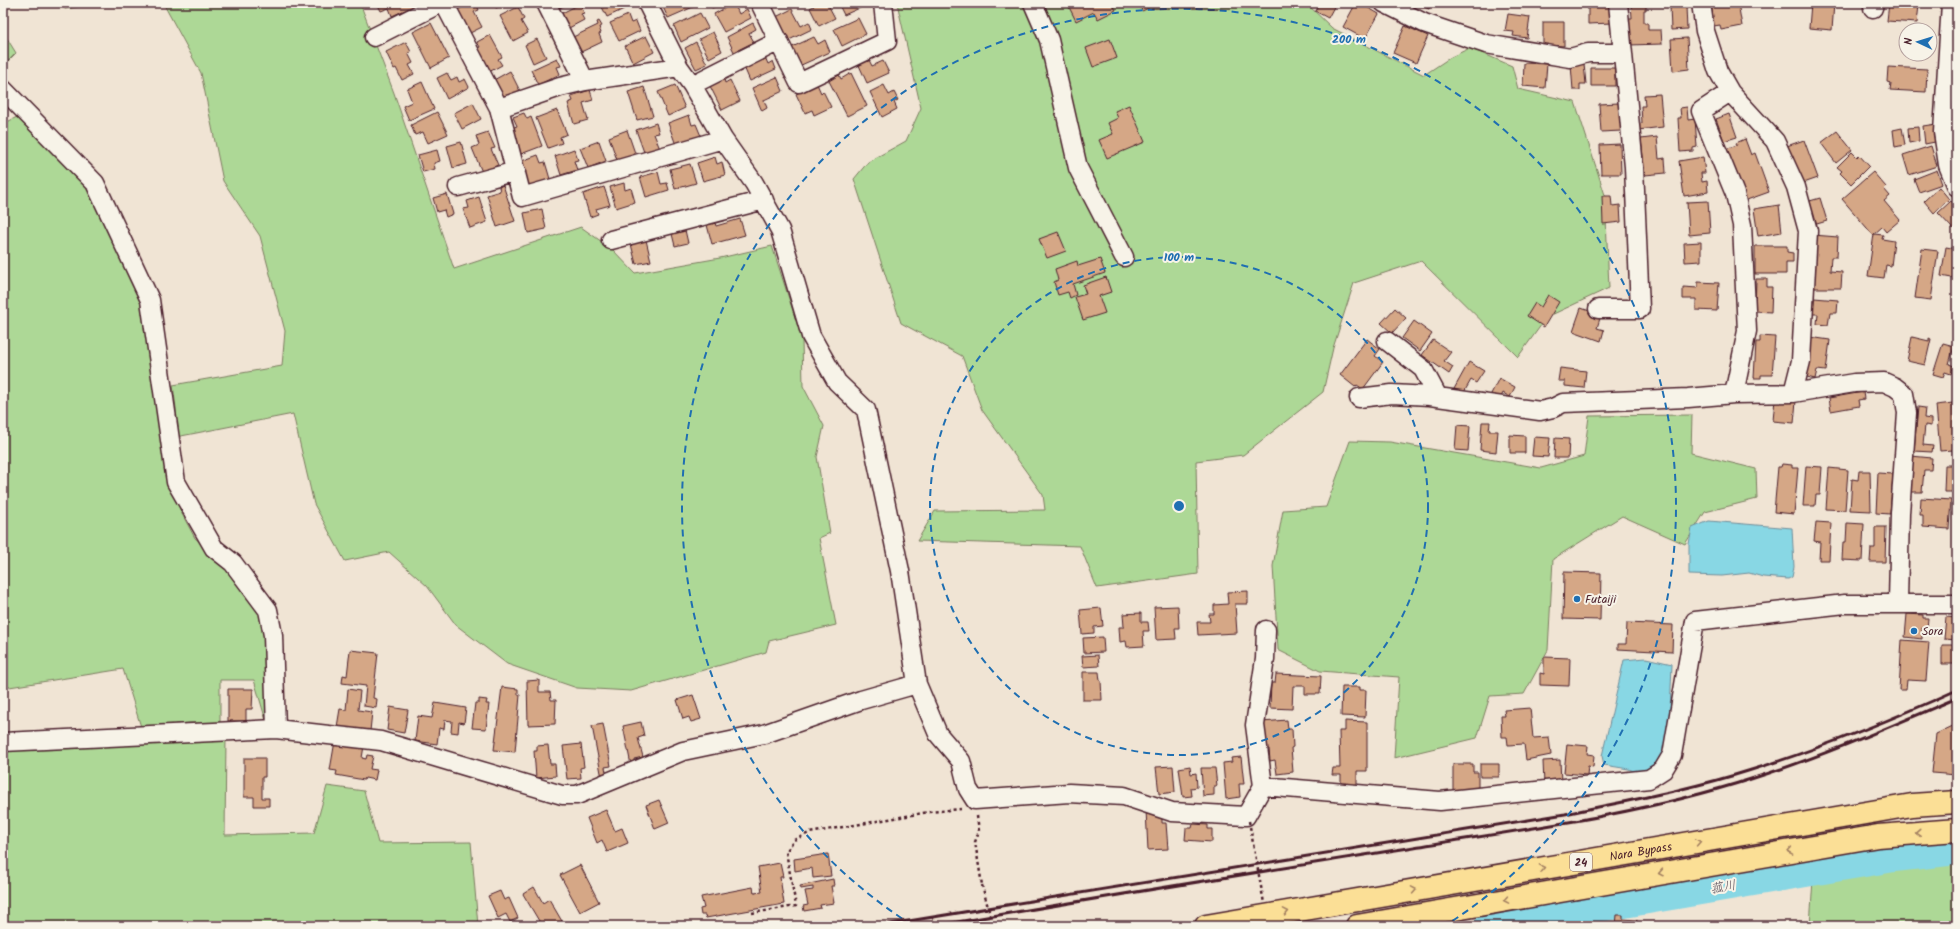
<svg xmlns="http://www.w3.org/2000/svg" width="1960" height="929" font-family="Kalam,'Klee One',sans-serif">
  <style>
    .green { fill: #add896; stroke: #7c7c60 }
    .water { fill: #88d7e4; stroke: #6f8d9a }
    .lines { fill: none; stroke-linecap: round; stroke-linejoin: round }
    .river { stroke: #88d7e4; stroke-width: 30 }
    .building { fill: #d5a786; stroke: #4a1f2b }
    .minor-casing { stroke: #4a1f2b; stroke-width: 21 }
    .highway-casing { stroke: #4a1f2b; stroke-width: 25 }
    .path { stroke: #4a1f2b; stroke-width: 2.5; stroke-dasharray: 3 3; stroke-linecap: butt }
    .minor { stroke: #f7f3e8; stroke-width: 18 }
    .highway { stroke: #fbdf96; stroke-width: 22 }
    .rail { stroke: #4a1f2b; stroke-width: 3 }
    .path-bridge { stroke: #4a1f2b; stroke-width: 2.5; stroke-dasharray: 3 3; stroke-linecap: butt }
    .oneway { stroke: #a27f60 }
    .ring { fill: none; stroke: #1f6fb2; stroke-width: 2; stroke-dasharray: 7 5 }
    .poi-dot { fill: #1f6fb2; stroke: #f7f3e8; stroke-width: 1.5 }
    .labels { text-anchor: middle; stroke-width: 4; stroke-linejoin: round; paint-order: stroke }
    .shield { fill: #f7f3e8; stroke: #7e5f64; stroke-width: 1 }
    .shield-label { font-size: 11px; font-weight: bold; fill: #4a1f2b }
    .poi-label { font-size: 12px; fill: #4a1f2b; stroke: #f7f3e8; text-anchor: start }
    .street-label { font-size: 12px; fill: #4a1f2b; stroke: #f7f3e8 }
    .water-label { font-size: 13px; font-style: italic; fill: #5a4d59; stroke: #f7f3e8 }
    .centre { fill: #1f6fb2; stroke: #f7f3e8; stroke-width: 2 }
    .ring-label { font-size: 12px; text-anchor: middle; font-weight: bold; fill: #1f6fb2; stroke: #f7f3e8; stroke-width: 4; stroke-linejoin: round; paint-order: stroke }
  </style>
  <rect width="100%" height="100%" fill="#f0e4d4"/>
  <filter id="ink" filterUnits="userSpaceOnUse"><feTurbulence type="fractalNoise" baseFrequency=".025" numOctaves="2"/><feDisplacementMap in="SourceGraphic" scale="8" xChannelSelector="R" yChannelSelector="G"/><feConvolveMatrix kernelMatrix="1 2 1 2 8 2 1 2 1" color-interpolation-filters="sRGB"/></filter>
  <g filter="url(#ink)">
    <!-- green -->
    <path class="green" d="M58 3H98L65 9Z
      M163 3H360L394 93 454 269 581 227 612 249 635 273 720 258 772 246 802 339 803 386 824 426 817 457 830 533 819 538 836 625 769 641 766 652 631 691 577 688 507 664 456 625 427 586 389 552 345 561 314 504 293 414 176 437V408L173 385 282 366 285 331 260 236 223 181 201 73Z
      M897 3H1306L1332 28 1424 75 1451 57 1470 48 1512 66 1518 89 1575 102 1605 195 1609 288 1547 317 1518 357 1421 261 1354 283 1333 348 1323 392 1243 455 1196 461 1198 574 1097 588 1080 546 917 541 935 511 1045 510 1043 495 982 410 962 356 901 323 854 179 868 162 906 141 921 108Z
      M3 32 16 53 3 66Z
      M21 115 64 165 97 192 149 307 171 482 181 512 195 538 230 567 264 616 270 661 267 724 254 680H220V724L190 723 141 727 123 669 3 688V124Z
      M1692 415 1691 453 1756 469 1757 499 1705 512 1685 544 1622 516 1553 559 1548 650 1524 694 1490 696 1477 738 1394 758 1399 677 1320 671 1278 650 1273 566 1283 510 1326 507 1350 441 1390 442 1541 468 1584 456 1589 416Z
      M226 737 225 835 314 833 327 786 364 791 378 843 471 842 478 926H3V747Z
      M1957 859V926H1810L1813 879 1885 868Z"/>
    <!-- water -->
    <path class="water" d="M1709 521 1792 528 1794 567 1792 577 1788 579 1763 577 1749 573 1722 576 1689 575V544L1692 528Z
      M1646 658 1672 664 1669 736 1659 768 1637 773 1629 769 1604 765 1602 756 1624 660Z"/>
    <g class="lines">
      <!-- river -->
      <path class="river" d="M1489 926 1894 857 1957 850"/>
    </g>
    <!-- building -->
    <path class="building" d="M377 3H413L414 6 392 16 389 8 381 11Z
      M471 3H476L479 10 474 12 482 27 464 36 453 12Z
      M494 3H506L496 8Z
      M555 3H569L558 9Z
      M600 3H621L624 9 607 17Z
      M671 3H691L693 7 668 18 663 7Z
      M709 3H722L712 8Z
      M734 3 739 14 747 9 751 18 724 32 714 14Z
      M812 3H827L835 18 819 26 810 8 814 6Z
      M838 3H861L862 7 844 15Z
      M1067 3H1112L1116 10 1098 19 1094 12 1076 21Z
      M1139 3H1160L1142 11Z
      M1319 3H1336L1328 18 1315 11Z
      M1356 3H1360L1379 14 1365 39 1343 27Z
      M1413 3H1431L1429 9Z
      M1588 3H1612V23L1588 24Z
      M1631 3H1646V10H1644V23H1648V30H1661L1662 44 1629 45 1628 18H1632Z
      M1680 3H1689V7H1686L1687 29 1671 30 1670 6 1680 5Z
      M1711 3H1738L1742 26 1721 30 1720 25 1714 26Z
      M1811 3H1834L1832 30 1809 28Z
      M1889 3H1926L1925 5H1919L1917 23 1887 21Z
      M580 4 584 13 581 14 584 20 567 29 560 14Z
      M518 7 524 19 521 21 528 33 513 41 500 16Z
      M792 9 801 26 809 22 812 29 787 41 776 17Z
      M700 13 708 28 681 42 674 26Z
      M1508 14 1530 17 1527 38 1513 36 1514 32 1505 31Z
      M628 15 631 23 636 21 640 31 619 41 610 23Z
      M858 18 866 34 842 46 834 29Z
      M599 21 602 26 599 27 601 33 599 34 602 42 581 52 573 37 598 25 597 22Z
      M1543 22H1564V46L1543 45Z
      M431 23 449 58 431 68 413 32Z
      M753 23 756 29 749 33 754 42 734 52 727 37Z
      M1405 26 1428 36 1416 63 1393 53Z
      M713 32 722 51 709 58 699 39Z
      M490 35 502 57 498 59 502 65 487 73 474 50 480 47 477 42Z
      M646 36 654 52 633 63 625 46Z
      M814 37 818 44 825 40 830 52 799 66 790 48Z
      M1687 38 1689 69 1673 71 1671 39Z
      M537 39 546 57 533 63 525 45Z
      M1110 39 1117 58 1093 67 1086 48Z
      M406 42 411 52 408 53 413 63 409 65 414 74 402 80 396 68 394 69 386 52Z
      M696 42 707 64 696 69 685 48Z
      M765 57 768 64 773 61 776 69 750 81 744 67Z
      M557 58 561 66 557 67 560 74 538 85 531 70Z
      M868 58 872 66 883 61 889 73 867 83 858 63Z
      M1524 63 1547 64 1545 88 1523 86Z
      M1584 64 1586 84H1580V90H1573L1571 65Z
      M1888 67 1927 69 1926 92 1890 90 1891 83 1887 82Z
      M1591 68H1615V86H1591Z
      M510 71 520 91 502 101 492 81Z
      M447 73 451 80 457 77 459 82 465 79 469 87 447 99 437 78Z
      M851 73 867 106 847 116 829 81 839 75 841 79Z
      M777 77 783 91 764 100 767 108 762 111 752 88Z
      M724 79 725 83 730 80 740 101 722 110 710 86Z
      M422 82 434 109 409 120 403 106 412 102 407 89Z
      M817 84 821 93 823 91 831 107 814 115 812 110 805 113 796 94Z
      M675 85 685 108 668 116 658 92Z
      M884 85 889 95 894 92 898 100 894 102 897 109 882 117 870 92Z
      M644 87 653 116 637 120 628 92Z
      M590 90 593 100 583 103 588 120 574 124 568 103 573 101 571 96Z
      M1660 94 1663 127 1638 130 1637 124 1642 123 1641 106H1645L1644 95Z
      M1952 97 1957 98V121H1950Z
      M473 103 481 119 462 129 454 113Z
      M1619 103 1621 131 1601 132 1599 104Z
      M1129 105 1145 142 1107 158 1099 140 1113 134 1108 123 1118 118 1115 111Z
      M1687 107 1688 120 1695 119 1697 147 1693 148V151L1680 152 1678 118H1681L1680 108Z
      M557 110 567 134 560 137 562 143 548 148 536 118Z
      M437 112 448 134 428 143 423 132 415 135 411 125Z
      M524 113 527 119 531 117 542 146 521 154 512 128 517 126 513 117Z
      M1729 114 1737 137 1724 141 1716 119Z
      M689 115 692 125 696 124 701 136 676 145 668 123Z
      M656 123 659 133 654 134 660 149 645 155 636 130Z
      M1936 124 1938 139H1935V142L1925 144 1923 126Z
      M1918 127 1919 141 1909 143 1908 128Z
      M1902 128 1905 145 1895 147 1893 130Z
      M627 130 636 156 618 163 609 137Z
      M1837 131 1852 150 1836 163 1821 143Z
      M488 132 495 148 491 149 498 165 482 172 472 148 479 145 476 136Z
      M1657 137 1659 159 1665 158 1666 173 1645 175 1641 139Z
      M1745 139 1751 155 1755 153 1769 192 1744 201 1725 149 1737 145 1736 143Z
      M1804 140 1818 178 1798 185 1784 147Z
      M599 141 606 161 588 168 580 148Z
      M461 142 467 164 453 168 447 146Z
      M1620 144 1621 174H1601L1600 145Z
      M1931 146 1937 166 1909 175 1903 155Z
      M574 149 578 160 574 161 577 170 561 175 555 156Z
      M437 150 440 161 434 163 435 169 423 172 418 155Z
      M1852 152 1857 157 1859 155 1869 166 1851 184 1840 173 1842 171 1837 167Z
      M538 155 541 163 545 162 550 179 528 186 519 162Z
      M715 157 717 164 722 162 725 175 703 181 697 163Z
      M1703 157 1705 173H1701L1702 182 1707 181 1708 192 1684 196 1679 161Z
      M690 164 696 183 675 189 670 169Z
      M1937 170 1942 184 1919 192 1914 179Z
      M658 172 661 184 667 183 669 190 646 197 640 177Z
      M1873 172 1886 187 1884 189 1890 196 1884 201 1900 220 1886 232 1882 227 1873 235 1842 199Z
      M624 183 625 190 631 188 635 202 616 208 610 187Z
      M503 185 515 221 497 227 487 195 500 191 499 187Z
      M604 187 610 205 596 209 598 214 590 217 583 194Z
      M1939 187 1949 199 1934 213 1924 201Z
      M447 194 453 214 446 217 444 210 437 212 433 198Z
      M1602 196H1611L1612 206 1620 205 1621 222 1603 224Z
      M479 197 487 222 470 228 463 209 469 208 467 201Z
      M1820 198 1827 221 1810 226 1803 203Z
      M1708 201 1710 233 1689 235 1687 202Z
      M1951 201 1957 207V225L1953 229 1938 213Z
      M1779 205 1782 232 1758 236 1754 209Z
      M542 209 546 229 528 233 524 213Z
      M740 219 745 235 712 244 707 225 715 223 716 226Z
      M685 230 688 243 675 246 672 234Z
      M1058 232 1066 251 1047 258 1039 239Z
      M1874 234 1883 235 1882 239 1894 241 1891 266 1886 265 1884 278 1868 276Z
      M1813 235 1838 237 1837 257H1831L1830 271 1842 272 1841 288H1814V281L1809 280Z
      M646 240 651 261 636 264 631 244Z
      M1701 242V261L1685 262 1684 243Z
      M1755 246H1787V252L1793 253V262H1786V274H1755Z
      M1946 247 1957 249V279L1941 276Z
      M1922 249 1938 251 1931 300 1915 298Z
      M1100 259 1105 273 1073 284 1076 295 1070 298 1068 292 1058 295 1054 282 1058 280 1055 269 1077 261 1078 266Z
      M1106 277 1111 292 1099 296 1105 313 1083 320 1075 297 1086 294 1083 285Z
      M1756 279H1767V287H1772L1771 312 1755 311Z
      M1698 282 1719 283 1717 311 1696 310V299H1683V287L1698 288Z
      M1548 295 1559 302 1544 327 1527 316 1535 303 1541 307Z
      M1814 298 1838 300 1837 313H1830L1828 325 1817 324 1818 314H1813Z
      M1395 308 1406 318 1392 333 1381 323Z
      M1581 308 1601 315 1597 328 1604 330 1601 341 1573 331Z
      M1414 321 1432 334 1420 351 1402 338Z
      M1760 336 1775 337 1772 375H1761V378H1754L1756 342H1760Z
      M1809 337 1830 340 1826 371 1817 370 1815 379 1807 377Z
      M1912 337 1929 341V338L1931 339 1925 365 1907 361Z
      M1367 339 1380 349 1375 356 1383 362 1363 389 1357 385 1355 387 1340 375Z
      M1433 340 1451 352 1444 361 1453 367 1449 374 1422 355Z
      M1943 343 1954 346 1949 364 1954 366 1951 374 1945 372 1943 377 1933 374Z
      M1469 362 1484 371 1476 383 1471 380 1463 394 1454 389Z
      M1560 368 1586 371 1584 388 1565 386V381H1558Z
      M1499 378 1515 387 1510 397 1503 393 1500 399 1491 394Z
      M1863 392 1864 399 1858 400 1859 406 1831 411 1829 398Z
      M1775 399 1796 401 1794 423 1773 421Z
      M1953 403 1955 424 1957 423V454L1953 455V450L1940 451 1936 405Z
      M1918 407 1925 408 1924 418 1931 419V426L1925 425 1923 445 1933 446 1932 452 1914 451Z
      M1482 422H1490L1489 431H1498L1496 452 1480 450Z
      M1457 425 1470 426 1468 451 1455 450Z
      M1510 435 1525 436V453H1510Z
      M1534 437 1550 438 1548 457 1532 456Z
      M1555 438 1569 439 1568 458H1554Z
      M1911 456 1932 458 1931 470H1924L1922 492H1908Z
      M1782 464 1792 465V468H1798L1794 514 1774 512 1778 467H1781Z
      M1945 465H1957V492H1944Z
      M1806 466 1822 467 1820 495H1816L1815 506H1803Z
      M1829 468 1848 470 1845 510 1826 509Z
      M1859 471H1870L1871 511 1850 510 1852 479 1858 480Z
      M1878 473 1893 474 1890 514 1876 513Z
      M1921 498 1951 500 1949 529 1923 527V515H1920Z
      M1816 522 1831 523 1829 560H1819L1820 542 1814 541Z
      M1847 523 1864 524 1862 561 1842 560 1843 542H1846Z
      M1875 527H1886L1885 562H1870L1871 548H1875Z
      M1564 572 1601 573 1600 620 1563 619Z
      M1248 591V604H1235L1237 633 1198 635 1197 622H1210L1209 614H1214V605L1228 604 1227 592Z
      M1178 606 1179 628H1175L1176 639 1156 640 1154 607Z
      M1101 608 1103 626 1094 627V633L1082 634 1080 610Z
      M1141 613V622H1148L1149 631H1143L1144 646 1127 647 1126 641 1120 642 1119 627H1124L1123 614Z
      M1907 614 1923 615V618H1928L1927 629 1922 628V639L1905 637Z
      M1946 617 1957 618V640L1944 639Z
      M1627 623 1673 625 1672 652 1618 649V644H1626Z
      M1103 637 1104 652 1084 653 1083 638Z
      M1902 640 1929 642 1926 681 1907 680 1906 690H1899Z
      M1942 645H1957V664H1942Z
      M350 650 378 653 373 698 377 699 376 708 364 706 366 686 342 683 343 675 347 676Z
      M1098 655 1099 666 1083 667 1082 656Z
      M1544 657 1570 658 1569 686 1540 685V673L1544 674Z
      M1083 672H1099L1100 681H1101L1102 700H1083Z
      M1276 674 1321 676 1320 694H1305V686H1293L1292 709 1270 708 1271 683H1275Z
      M539 680V692H550L551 700H556L555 724 528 725 527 681Z
      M502 687 518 689V695H520L515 752 494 750Z
      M1342 687H1360V690H1366L1365 717 1341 716Z
      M228 689H253L252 709H246V721H228Z
      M348 689 360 691 358 710 372 712 370 731 337 727 340 709 346 710Z
      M693 695 701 719 691 722 689 717 683 719 677 700Z
      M479 699 487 700 486 704H489L486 729 472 728 475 703H479Z
      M435 703 466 708 464 723 459 722 458 733 451 732 452 721 445 720 444 729 439 728 437 744 415 741 418 716 432 718Z
      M390 707 408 710 404 733 387 730Z
      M1530 708 1533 738 1549 737 1551 755 1526 760 1524 744 1508 745 1507 737H1502L1501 716H1505L1504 710Z
      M1287 720 1288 729H1292L1293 747 1291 748 1293 772 1277 774 1275 760 1270 761 1269 749 1264 750 1262 722Z
      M1345 721 1367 722V771H1357V788L1341 787V775H1332L1333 768H1340L1339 731H1345Z
      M641 722 644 736 638 738 643 757 634 759 635 764 631 765 623 726Z
      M603 724 611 766 605 767 607 777 602 778 592 726Z
      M1957 724V775L1932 773 1936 734Z
      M335 741 364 746 362 758 366 759 367 755 373 756 370 769 377 770 375 780 365 778 364 780 336 775 337 771 330 770Z
      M581 744 584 767 580 768 581 778 567 779 563 746Z
      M1567 744 1588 746 1587 754 1594 755 1593 767 1588 766 1587 775 1564 773Z
      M548 745 550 764H555L556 776 536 778 534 751H537V746Z
      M1241 757 1244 784H1239L1240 797 1226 799 1223 763 1232 762 1231 758Z
      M244 758H265V777H262V798H269V806H254V797H244Z
      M1560 760 1561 783 1544 785 1543 761Z
      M1453 764H1473V772H1478V796H1453Z
      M1480 764H1499V777H1480Z
      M1173 766 1175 792 1159 794 1156 767Z
      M1190 766 1191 774 1196 773 1197 787 1191 788 1192 796 1183 797 1179 768Z
      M1201 768H1215L1217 786H1214V795L1203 796Z
      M659 800 669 823 655 829 646 805Z
      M1153 809V816L1162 815V823H1166L1168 849 1148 850 1146 810Z
      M606 810 615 831 622 828 628 843 607 852 602 840 597 843 587 818Z
      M1193 824 1208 825V829H1212V842L1185 840 1186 828H1192Z
      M828 854 831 876 813 878 812 868 795 871 794 859Z
      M780 863 783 877H780L784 904 706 918 705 915H701L700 909 704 908 701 897 753 887 754 893 762 892 758 867Z
      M580 865 599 902 580 912 560 875Z
      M833 879 834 886H831L834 903 820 905 821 908 804 911 803 906 808 905 805 891 813 890V887L801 889 800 886Z
      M534 887 543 903 549 899 563 923 558 926H542L523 894Z
      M500 891 504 900 509 898 518 918 510 922 506 914 498 918 488 896Z
      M1617 915H1623V919L1637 920 1636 926H1616Z"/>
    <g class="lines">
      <defs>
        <path id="minor" d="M444 3 499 108 522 197 723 139
          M546 3 585 81
          M760 3 799 83 887 41 883 3
          M1033 3 1049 40 1078 168 1124 257
          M1384 3 1424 23 1486 44 1570 58 1588 53H1622
          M1701 3 1705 31 1718 71 1730 92 1775 141 1796 187 1808 231 1801 361 1793 393
          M1951 3 1943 132 1948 165 1957 187
          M1873 8 1874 3
          M374 37 441 3
          M692 85 779 41
          M3 89 95 183 150 300 176 482 214 548 233 563 268 610 273 635 276 729 381 741 562 795H577L683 751 764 734 861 700 917 684 900 571 866 410 837 382 811 336 780 230 754 183 723 139 692 85 679 67 647 3
          M1730 92 1701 111 1735 194 1742 225 1747 331 1734 394
          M499 108 560 87 585 81 679 67
          M458 187 516 171
          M611 240 764 200
          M1598 309H1640L1634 167 1618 3
          M1387 341 1423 369 1438 397
          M1359 398 1392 394 1430 396 1540 411 1553 408 1563 403 1688 398 1734 394 1793 393 1854 383 1884 382 1895 387 1904 394 1907 413 1900 513 1898 602
          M917 684 938 734 961 761 968 789 975 800 1069 793 1124 796 1172 812 1246 816 1263 786 1440 801 1649 779 1663 770 1672 755 1695 621 1845 604H1957
          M3 742 276 729
          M1263 786 1255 725 1265 659 1266 630"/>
        <g id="highway">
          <path id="s1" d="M1206 926 1912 805 1957 802"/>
          <path d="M1357 926 1878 836 1957 830"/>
        </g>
      </defs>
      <!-- minor casing -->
      <use href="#minor" class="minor-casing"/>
      <!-- highway casing -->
      <use href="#highway" class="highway-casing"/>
      <!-- path -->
      <path class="path" d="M977 816 979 831 975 842 982 885
        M752 913 796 906 786 852 794 840 809 833 929 812 961 809"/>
      <!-- minor -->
      <use href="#minor" class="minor"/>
      <!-- highway -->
      <use href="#highway" class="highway"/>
      <!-- rail -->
      <path class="rail" d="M878 926 1565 814C1626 801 1688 790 1748 771 1819 749 1889 721 1957 690
        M935 926C1094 898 1254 873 1414 847 1527 829 1642 814 1751 779 1821 757 1889 727 1957 698"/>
      <!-- path-bridge -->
      <path class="path-bridge" d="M1249 821 1264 903
        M982 885 993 926"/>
    </g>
    <!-- one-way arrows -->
    <defs><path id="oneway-chevron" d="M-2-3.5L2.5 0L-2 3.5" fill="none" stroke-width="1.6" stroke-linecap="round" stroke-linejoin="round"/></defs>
    <g class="oneway">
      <use href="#oneway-chevron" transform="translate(1918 833) rotate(176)"/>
      <use href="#oneway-chevron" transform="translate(1698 842) rotate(-10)"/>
      <use href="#oneway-chevron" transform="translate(1790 851) rotate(170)"/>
      <use href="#oneway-chevron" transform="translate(1542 868) rotate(-10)"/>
      <use href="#oneway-chevron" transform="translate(1661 873) rotate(170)"/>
      <use href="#oneway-chevron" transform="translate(1414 890) rotate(-10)"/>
      <use href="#oneway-chevron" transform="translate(1506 900) rotate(170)"/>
      <use href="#oneway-chevron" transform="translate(1286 912) rotate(-10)"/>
    </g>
  </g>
  <!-- distance rings -->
  <g class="ring">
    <circle cx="1179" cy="506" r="249"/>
    <path d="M912 925A497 497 0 1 1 1446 925"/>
  </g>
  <!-- markers -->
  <g class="poi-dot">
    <circle cx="1577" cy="599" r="4"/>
    <circle cx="1914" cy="631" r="4"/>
  </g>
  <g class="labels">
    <!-- shield labels -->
    <rect class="shield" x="1570" y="853" width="22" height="18" rx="3"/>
    <g class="shield-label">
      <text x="1581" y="866">24</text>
    </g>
    <!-- poi labels -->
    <g class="poi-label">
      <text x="1585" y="603">Futaiji</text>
      <text x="1922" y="635">Sora</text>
    </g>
    <!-- street labels -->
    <g class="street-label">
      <text dy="4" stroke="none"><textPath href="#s1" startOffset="441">Nara Bypass</textPath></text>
    </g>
    <!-- water labels -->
    <g class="water-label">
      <text transform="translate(1723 886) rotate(-10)" y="5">菰川</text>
    </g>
  </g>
  <circle cx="1179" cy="506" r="6" class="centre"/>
  <g class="ring-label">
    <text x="1349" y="43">200 m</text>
    <text x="1179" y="261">100 m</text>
  </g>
  <!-- margin -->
  <rect width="1960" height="929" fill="none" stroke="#f7f3e8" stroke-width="16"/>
  <rect x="8" y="8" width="1944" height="913" fill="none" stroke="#4a1f2b" stroke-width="1.5" filter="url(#ink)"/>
  <!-- north arrow -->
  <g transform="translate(1918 42) rotate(274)"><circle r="19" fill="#f7f3e8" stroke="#b29e9c"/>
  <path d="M0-3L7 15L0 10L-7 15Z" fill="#1f6fb2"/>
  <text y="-6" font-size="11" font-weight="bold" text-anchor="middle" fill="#4a1f2b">N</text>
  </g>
</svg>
